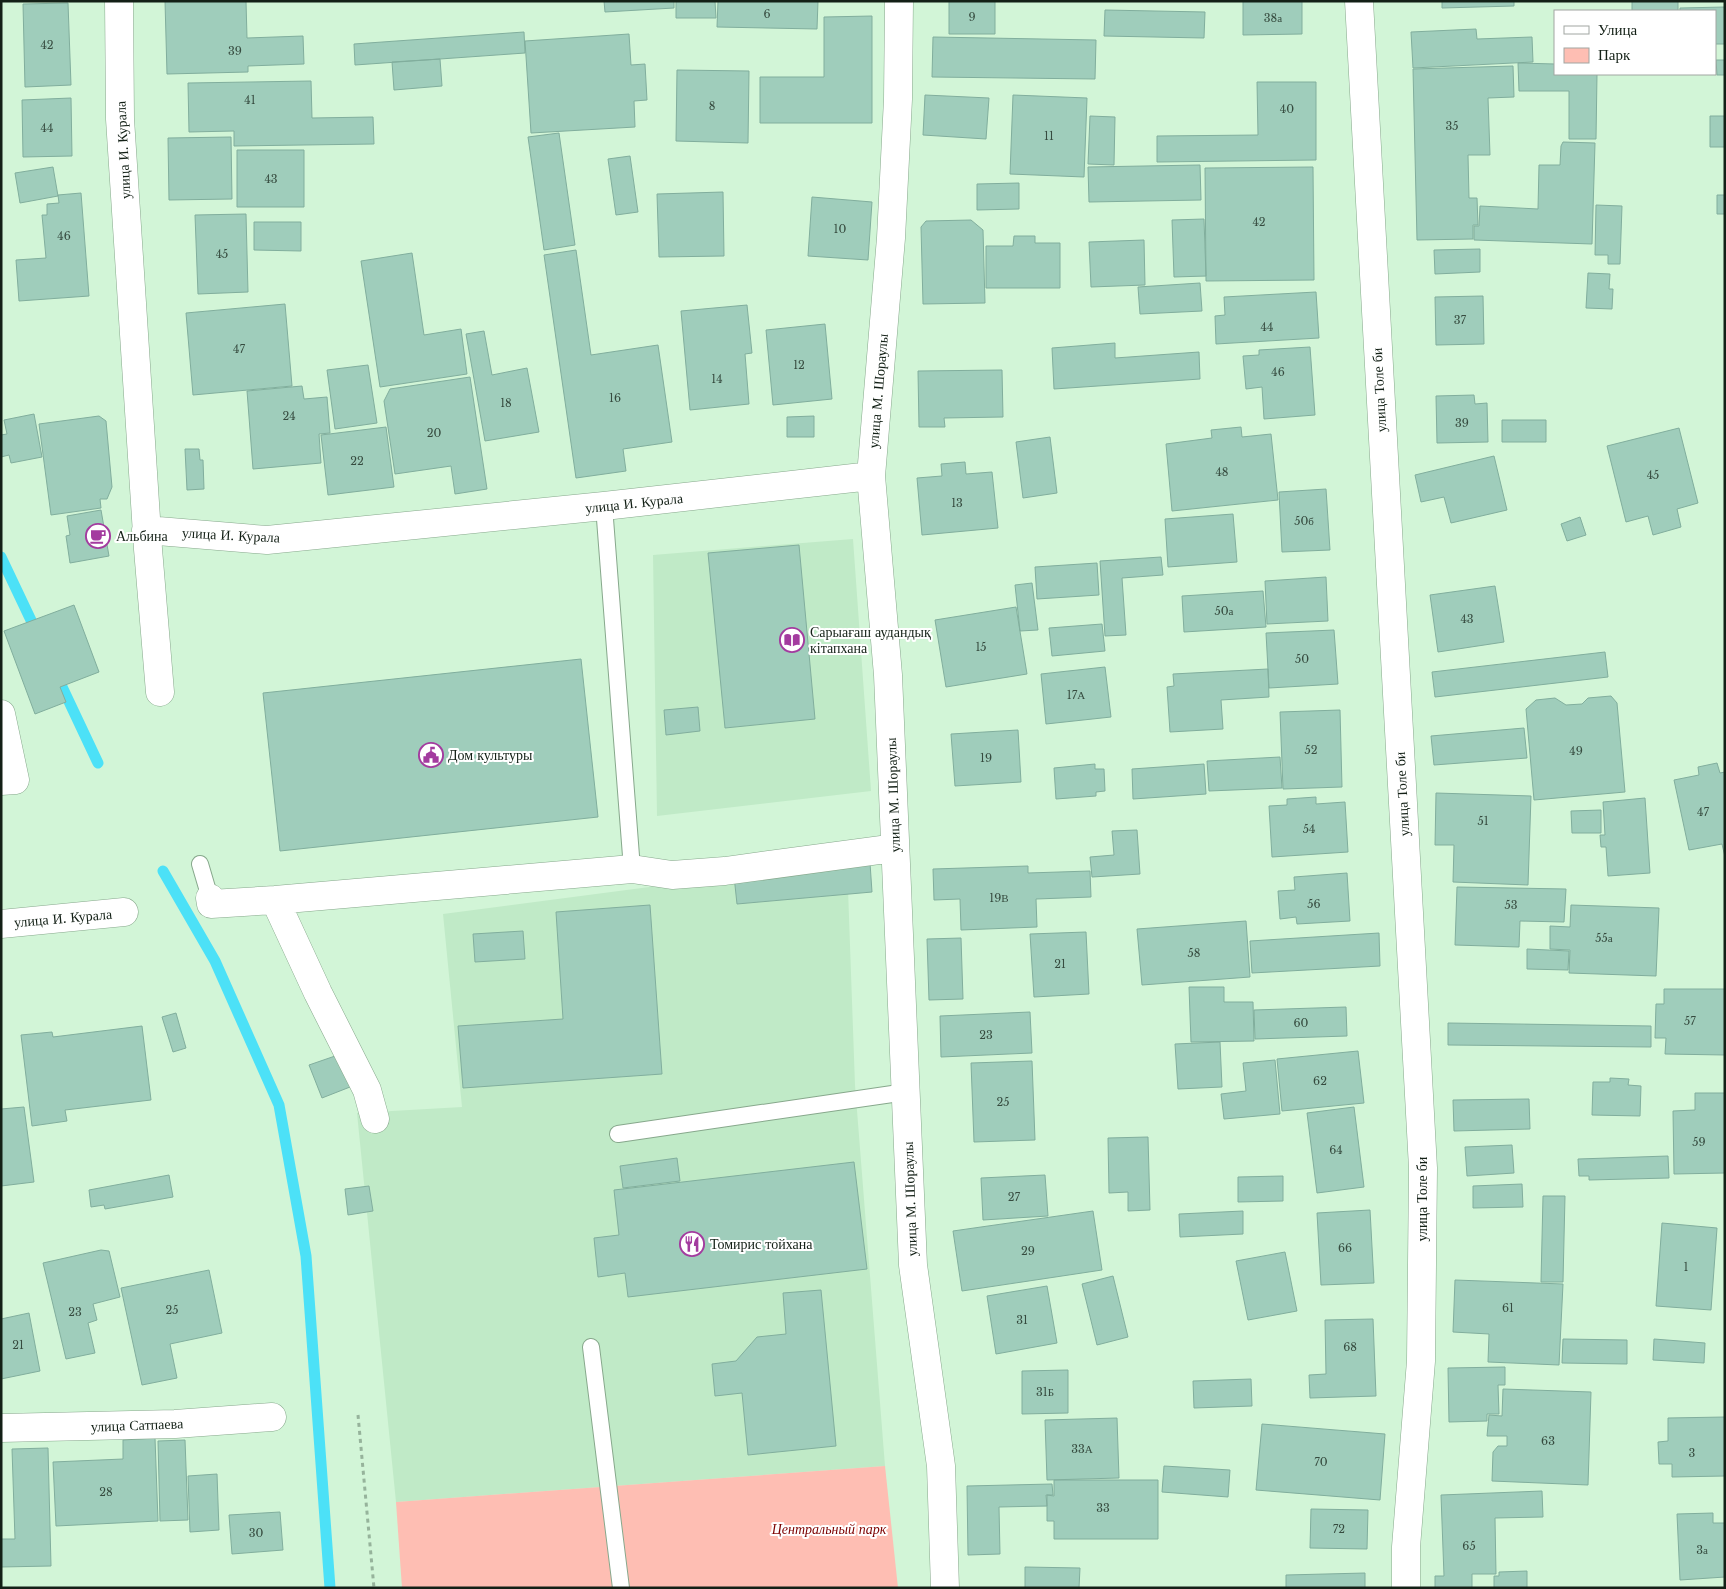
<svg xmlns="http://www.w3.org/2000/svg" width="1726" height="1589" font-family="'Libre Baskerville',serif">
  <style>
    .built { fill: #c0eac7 }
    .green { fill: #febeb3 }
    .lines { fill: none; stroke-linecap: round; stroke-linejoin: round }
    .stream { stroke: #4ce1f7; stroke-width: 11 }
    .building { fill: #9fcdbb; stroke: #81ae9d }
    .lane-casing { stroke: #87a88c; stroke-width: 18 }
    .street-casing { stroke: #87a88c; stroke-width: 29 }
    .path { stroke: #96b39b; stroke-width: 3; stroke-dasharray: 4 4; stroke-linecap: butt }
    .lane { stroke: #fff; stroke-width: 16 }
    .street { stroke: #fff; stroke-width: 28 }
    .labels { text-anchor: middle; stroke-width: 4; stroke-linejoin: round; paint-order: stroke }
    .number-label { font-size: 11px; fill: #364b3f }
    .street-label { font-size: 14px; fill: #132016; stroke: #fff }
    .poi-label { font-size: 14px; fill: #132016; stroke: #fff; text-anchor: start }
    .park-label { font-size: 14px; font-style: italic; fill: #7c0201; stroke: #fff }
  </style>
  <rect width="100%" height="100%" fill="#d2f5d7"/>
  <!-- built -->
  <path class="built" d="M853 539 871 791 657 816 653 555Z
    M847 861 855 1085 885 1466 396 1502 357 1113 462 1107 443 914Z"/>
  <!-- green -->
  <path class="green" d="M885 1466 898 1588H402L396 1502Z"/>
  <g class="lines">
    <!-- stream -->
    <path class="stream" d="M1 557 38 635
      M56 674 98 763
      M163 871 215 961 279 1105 306 1256 330 1588"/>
  </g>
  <!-- building -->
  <path class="building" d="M165 1H246L247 38 303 36 304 64 248 66V72L167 74Z
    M604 1H674V8L605 12Z
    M676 1H715L716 18H676Z
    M718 1H818L817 29 717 27Z
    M949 1H995V34H949Z
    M1243 1H1302V34L1243 35Z
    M1442 1H1514V6L1442 8Z
    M1632 1H1678V11H1632Z
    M68 3 71 85 25 87 23 4Z
    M1725 7V44H1715V11H1680V8Z
    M1105 10 1205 12 1204 38 1104 36Z
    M872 16V123H760V77H824V17Z
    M1476 29 1477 39 1532 37 1533 62 1413 68 1411 32Z
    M524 32 525 53 355 65 354 44Z
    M629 34 631 65 645 64 647 100 634 101 635 127 531 133 525 41Z
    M933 37 1096 40 1095 79 932 77Z
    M440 59 442 86 394 90 392 62Z
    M1716 60H1725V75H1717Z
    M1518 63 1555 64V74H1597L1596 139H1569V91H1519Z
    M1513 66 1514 97 1488 98 1490 155H1468L1469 198H1477L1478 225H1473V239L1417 240 1413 69Z
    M677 70 749 71 748 143 676 141Z
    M311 81 312 118 373 117 374 144 234 146V131L189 132 188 83Z
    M1257 82H1316V160L1157 162V136L1258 135Z
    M925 95 989 98 986 139 923 135Z
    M1013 95 1087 98 1084 177 1010 174Z
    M71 98 72 156 23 157 22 100Z
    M1090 116 1115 117 1114 165 1088 164Z
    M1710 116H1725V147H1710Z
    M559 133 575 245 544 250 528 137Z
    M231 137 232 199 169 200 168 138Z
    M1563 142 1595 143 1592 244 1474 240V226H1479L1480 206 1538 209 1539 165H1560L1561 146Z
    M237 150H304V207H237Z
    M630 156 638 212 616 215 608 159Z
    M1200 165 1201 200 1089 202 1088 167Z
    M53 167 58 196 20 203 15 173Z
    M1313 167 1314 280 1206 281 1205 168Z
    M1019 183V209L977 210V184Z
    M723 192 724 256 659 257 657 194Z
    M81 193 89 296 19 301 16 260 46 258 42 215H47V204L59 203 58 195Z
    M1717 195H1725V214H1717Z
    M812 197 872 202 868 260 808 256Z
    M1596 205 1622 206 1620 264H1608V255H1595Z
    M246 214 248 292 198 294 195 215Z
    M1204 219 1206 276 1174 277 1172 220Z
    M971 220 983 230 985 303 923 304 921 227 926 221Z
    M254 222H301V251L254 250Z
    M1014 236H1035V243H1060V288H986V246H1013Z
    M1144 240 1145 285 1091 287 1089 242Z
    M1480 249V272L1435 274 1434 250Z
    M576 250 591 355 658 345 672 442 623 449 626 471 576 478 544 255Z
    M412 253 424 335 461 329 467 374 380 387 361 261Z
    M1588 273 1610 274 1609 289H1613L1612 309 1586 308Z
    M1200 283 1202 311 1140 314 1138 287Z
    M1316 292 1319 338 1216 344 1215 316 1225 315 1224 297Z
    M1483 296 1484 344 1436 345 1435 297Z
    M285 304 292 386 193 395 186 313Z
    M747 305 752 353 745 354 749 404 690 410 681 311Z
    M825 324 832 399 773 405 766 330Z
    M484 331 492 375 527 368 539 432 485 441 466 334Z
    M1115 343V358L1199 352 1200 379 1054 389 1052 348Z
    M1310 347 1315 415 1264 419 1262 387 1246 389 1243 356 1259 355V350Z
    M368 365 377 423 335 429 327 370Z
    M1002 370 1003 417 944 418 945 427H919L918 371Z
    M470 377 487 489 455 494 451 466 395 474 384 401 390 389Z
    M302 386 304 399 327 397 330 433 319 434 321 463 253 469 247 391Z
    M1474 395 1475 404 1487 403 1488 442 1437 443 1436 396Z
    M34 414 42 457 11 463 9 455 1 457V435L7 434 4 420Z
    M99 416 106 421 112 487 107 499H100L101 508 51 515 39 424Z
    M814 416V437H787V417Z
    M1502 420H1546V442H1502Z
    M386 427 394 487 328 495 321 435Z
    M1241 427 1242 437 1271 434 1278 500 1172 511 1166 444 1212 438 1211 430Z
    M1679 428 1698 503 1677 509 1681 527 1653 535 1648 516 1626 522 1607 446Z
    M1050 437 1057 493 1023 498 1016 442Z
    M185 449H199L200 460H203L204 489 187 490Z
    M1494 456 1507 510 1451 523 1444 497 1421 502 1415 475Z
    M965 462 966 474 992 472 998 528 922 535 917 478 942 476 941 464Z
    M1326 489 1330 550 1282 552 1279 492Z
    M101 510 109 556 70 563 66 536 70 535 67 516Z
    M1233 514 1237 562 1168 567 1165 519Z
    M1580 517 1586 535 1567 541 1561 524Z
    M799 545 815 719 725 728 708 553Z
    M1161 557 1163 575 1122 578 1126 635 1105 636 1100 561Z
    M1097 563 1099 595 1037 599 1035 567Z
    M1326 577 1328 621 1267 624 1265 581Z
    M1032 583 1038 630 1020 631 1015 585Z
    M1495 586 1504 642 1438 652 1430 595Z
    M1263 591 1266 627 1184 632 1182 596Z
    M74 605 99 672 60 687 66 702 35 714 4 631Z
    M1016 607 1027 674 946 687 935 620Z
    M1102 624 1105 651 1052 656 1049 628Z
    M1334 630 1338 684 1269 688 1266 633Z
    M1605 652 1608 677 1435 697 1432 672Z
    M581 659 598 817 280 851 263 693Z
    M1105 667 1111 717 1046 724 1041 674Z
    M1268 669 1269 697 1221 700 1223 729 1170 732 1167 687 1174 686 1173 674Z
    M1611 696 1617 703 1625 792 1534 800 1526 709 1536 700 1555 698 1566 705 1582 704 1588 698Z
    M698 707 700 731 666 735 664 710Z
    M1340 710 1342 787 1283 789 1280 712Z
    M1524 728 1527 758 1434 765 1431 736Z
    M1018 730 1021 782 955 786 951 734Z
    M1280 757 1282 788 1209 791 1207 761Z
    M1717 763 1720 773 1725 772V857L1722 844 1689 850 1674 780 1699 775 1698 767Z
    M1095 764V769H1104L1105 791 1096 792V796L1056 799 1054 768Z
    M1204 764 1206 794 1133 799 1132 769Z
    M1436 793 1531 796 1528 885 1453 882 1454 845H1435Z
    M1316 797V804L1345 802 1348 852 1272 857 1269 806 1287 805V799Z
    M1645 798 1650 873 1608 876 1606 847H1601L1600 835H1605L1603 802Z
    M1601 810V833H1572L1571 811Z
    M1137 830 1140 874 1092 877 1090 857 1114 855 1112 831Z
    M870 863 872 892 737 904 734 876Z
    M1028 866V873L1090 871 1091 897 1036 899 1037 927 961 930 960 899 934 900 933 869Z
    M1347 873 1350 921 1297 924 1296 917 1280 919 1278 891 1295 890 1294 877Z
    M1457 887 1566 889 1564 922 1520 921 1519 947 1455 945Z
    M650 905 662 1074 463 1088 458 1026 563 1019 556 912Z
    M1571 905 1659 908 1656 976 1569 973 1570 950 1550 949V926L1570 927Z
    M1246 921 1250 977 1142 985 1137 929Z
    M523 931 525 959 475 962 473 934Z
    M1086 932 1089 994 1034 997 1030 934Z
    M1379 933 1380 966 1252 973 1250 941Z
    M961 938 963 999 929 1000 927 939Z
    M1527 949 1569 951 1568 970 1527 969Z
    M1189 987H1224V1002H1253L1254 1041 1191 1042Z
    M1664 989H1725V1055L1665 1054 1666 1038H1655L1656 1004H1664Z
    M1346 1007 1347 1036 1255 1039 1254 1010Z
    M1030 1012 1032 1053 941 1057 940 1016Z
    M176 1013 186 1048 173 1052 162 1017Z
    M1448 1023 1651 1026V1047L1448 1045Z
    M142 1026 151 1100 65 1110 67 1121 32 1126 21 1035 52 1032 53 1037Z
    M1220 1042 1222 1087 1178 1089 1175 1044Z
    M1358 1051 1364 1103 1282 1111 1277 1059Z
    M338 1055 350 1087 322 1098 309 1065Z
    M1275 1060 1280 1114 1224 1119 1221 1094 1246 1091 1243 1063Z
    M1032 1061 1035 1140 974 1142 971 1063Z
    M1610 1078 1629 1079 1628 1085 1641 1086 1640 1116 1592 1115 1593 1082H1610Z
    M1695 1093H1725V1173L1674 1174 1673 1111 1695 1110Z
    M1529 1099 1530 1129 1454 1131 1453 1100Z
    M24 1107 34 1182 1 1186V1109Z
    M1354 1107 1364 1187 1317 1193 1307 1113Z
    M1148 1137 1150 1210 1128 1211V1192L1109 1193 1108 1138Z
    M1512 1145 1514 1173 1467 1176 1465 1147Z
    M1668 1156 1669 1178 1589 1180V1176H1579L1578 1159Z
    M677 1158 680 1181 623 1188 620 1166Z
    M854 1162 867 1269 628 1297 625 1273 598 1277 594 1238 619 1235 614 1190Z
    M169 1175 173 1197 105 1209 104 1205 91 1207 89 1190Z
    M1045 1175 1048 1216 983 1220 981 1178Z
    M1283 1176V1201L1238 1202V1177Z
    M1522 1184 1523 1207 1473 1208V1186Z
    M369 1186 373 1211 348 1215 345 1189Z
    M1543 1196H1565L1563 1282H1541Z
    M1370 1210 1374 1283 1321 1285 1317 1213Z
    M1093 1211 1102 1270 962 1291 953 1231Z
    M1243 1211V1234L1180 1237 1179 1214Z
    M1662 1223 1717 1228 1711 1310 1656 1306Z
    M101 1250 109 1251 120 1297 93 1304 97 1320 88 1323 95 1353 66 1359 43 1263Z
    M1285 1252 1297 1311 1248 1320 1236 1261Z
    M209 1270 222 1333 170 1344 177 1378 142 1385 121 1288Z
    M1113 1276 1128 1337 1097 1345 1082 1284Z
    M1455 1280 1563 1284 1559 1365 1488 1362 1489 1334 1453 1332Z
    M1047 1286 1057 1343 996 1354 987 1296Z
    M821 1290 836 1446 748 1455 742 1393 715 1396 712 1364 736 1361 757 1337 786 1334 783 1293Z
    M29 1313 40 1371 1 1379V1319Z
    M1373 1319 1376 1396 1310 1398 1309 1375 1326 1374 1325 1320Z
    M1563 1339 1627 1340V1364L1562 1363Z
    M1654 1339 1705 1343 1704 1363 1653 1360Z
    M1505 1367V1385H1498L1499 1414H1487V1421L1449 1422 1448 1368Z
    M1068 1370V1413L1022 1414V1371Z
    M1251 1379 1252 1406 1194 1408 1193 1381Z
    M1503 1389 1591 1392 1588 1485 1492 1481 1493 1452 1498 1446H1507V1436H1487L1489 1415 1502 1416Z
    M1725 1417V1476L1672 1477V1464H1659L1658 1442 1668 1441V1418Z
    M1117 1418 1119 1478 1047 1480 1045 1420Z
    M1262 1424 1385 1434 1380 1500 1256 1490Z
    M155 1438 158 1521 56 1526 53 1462 123 1459V1440Z
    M185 1440 188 1520 160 1521 158 1441Z
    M48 1448 51 1566 1 1567V1539H15L12 1449Z
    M1164 1466 1230 1470 1228 1497 1162 1492Z
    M217 1474 219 1530 190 1532 188 1476Z
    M1054 1480H1158V1539H1054V1521H1047V1495L1054 1496Z
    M1052 1484 1053 1495H1046L1047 1506 999 1507 1000 1554 968 1555 967 1486Z
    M1542 1491 1543 1517 1495 1518 1496 1574H1472V1588H1435V1576H1444L1441 1495Z
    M1311 1509 1368 1510 1367 1549 1310 1548Z
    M280 1512 283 1550 232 1554 229 1515Z
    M1713 1513V1523H1725V1577L1680 1580 1677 1514Z
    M1025 1567 1080 1568 1079 1588H1025Z
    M1527 1571V1588H1494V1576H1499V1572Z
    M1365 1573V1588H1286V1575Z"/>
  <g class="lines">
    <defs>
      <path id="lane" d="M604 506 632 869
        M200 864 210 898
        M618 1134 906 1092
        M591 1347 621 1588"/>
      <path id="street" d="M119 1 120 119 148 549 160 692
        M899 1 898 99 891 238 871 476 888 675 913 1265 941 1466 945 1588
        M1359 1 1423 1168 1421 1361 1406 1547V1588
        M146 530 267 540 604 506 871 476
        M1 714 15 780 1 781
        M210 898 211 904 275 900 632 869 672 875 725 871 895 848
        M275 900 318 993 367 1090 375 1119
        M1 924 124 912
        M1 1428 175 1424 272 1417"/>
    </defs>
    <!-- lane casing -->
    <use href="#lane" class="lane-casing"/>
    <!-- street casing -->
    <use href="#street" class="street-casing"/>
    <!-- path -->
    <path class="path" d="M358 1415 374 1588"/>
    <!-- lane -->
    <use href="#lane" class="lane"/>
    <!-- street -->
    <use href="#street" class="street"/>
  </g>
  <!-- icons -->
  <defs>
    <symbol id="cafe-ring" viewBox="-11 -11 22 22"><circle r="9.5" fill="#fff" stroke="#a33b9f" stroke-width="1.5"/><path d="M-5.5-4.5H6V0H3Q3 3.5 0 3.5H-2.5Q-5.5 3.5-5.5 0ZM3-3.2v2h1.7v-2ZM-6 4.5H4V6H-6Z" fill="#a33b9f"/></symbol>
    <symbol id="library-ring" viewBox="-11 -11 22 22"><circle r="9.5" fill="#fff" stroke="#a33b9f" stroke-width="1.5"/><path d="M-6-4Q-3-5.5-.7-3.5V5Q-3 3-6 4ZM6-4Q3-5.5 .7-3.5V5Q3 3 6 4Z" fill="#a33b9f"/></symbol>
    <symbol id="civic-ring" viewBox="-11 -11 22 22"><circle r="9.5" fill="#fff" stroke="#a33b9f" stroke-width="1.5"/><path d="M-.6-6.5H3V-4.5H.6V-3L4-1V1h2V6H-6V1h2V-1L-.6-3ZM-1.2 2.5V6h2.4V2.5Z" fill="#a33b9f"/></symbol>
    <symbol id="restaurant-ring" viewBox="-11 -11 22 22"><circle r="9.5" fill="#fff" stroke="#a33b9f" stroke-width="1.5"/><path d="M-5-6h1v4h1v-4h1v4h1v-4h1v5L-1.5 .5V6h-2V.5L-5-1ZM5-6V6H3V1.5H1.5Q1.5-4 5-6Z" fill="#a33b9f"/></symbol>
  </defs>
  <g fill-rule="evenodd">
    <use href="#cafe-ring" x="84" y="522" width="28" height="28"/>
    <use href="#library-ring" x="778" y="626" width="28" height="28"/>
    <use href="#civic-ring" x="417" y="741" width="28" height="28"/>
    <use href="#restaurant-ring" x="678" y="1230" width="28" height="28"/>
  </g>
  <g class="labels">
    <!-- number labels -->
    <g class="number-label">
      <text x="767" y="18">6</text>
      <text x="972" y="21">9</text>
      <text x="1273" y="22">38а</text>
      <text x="47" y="49">42</text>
      <text x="235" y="55">39</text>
      <text x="250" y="104">41</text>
      <text x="712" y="110">8</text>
      <text x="1287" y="113">40</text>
      <text x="1452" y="130">35</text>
      <text x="47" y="132">44</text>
      <text x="1049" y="140">11</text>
      <text x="271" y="183">43</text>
      <text x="1259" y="226">42</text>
      <text x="840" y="233">10</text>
      <text x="64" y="240">46</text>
      <text x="222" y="258">45</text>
      <text x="1460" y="324">37</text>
      <text x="1267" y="331">44</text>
      <text x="239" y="353">47</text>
      <text x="799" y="369">12</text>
      <text x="1278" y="376">46</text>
      <text x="717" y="383">14</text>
      <text x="615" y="402">16</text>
      <text x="506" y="407">18</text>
      <text x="289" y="420">24</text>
      <text x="1462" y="427">39</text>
      <text x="434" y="437">20</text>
      <text x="357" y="465">22</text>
      <text x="1222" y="476">48</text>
      <text x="1653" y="479">45</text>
      <text x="957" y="507">13</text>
      <text x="1304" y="525">50б</text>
      <text x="1224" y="615">50а</text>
      <text x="1467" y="623">43</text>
      <text x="981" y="651">15</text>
      <text x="1302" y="663">50</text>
      <text x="1076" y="699">17А</text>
      <text x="1311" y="754">52</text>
      <text x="1576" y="755">49</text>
      <text x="986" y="762">19</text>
      <text x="1703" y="816">47</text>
      <text x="1483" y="825">51</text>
      <text x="1309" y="833">54</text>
      <text x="999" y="902">19В</text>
      <text x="1314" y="908">56</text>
      <text x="1511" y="909">53</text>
      <text x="1604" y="942">55а</text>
      <text x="1194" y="957">58</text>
      <text x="1060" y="968">21</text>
      <text x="1690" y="1025">57</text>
      <text x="1301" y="1027">60</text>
      <text x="986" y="1039">23</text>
      <text x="1320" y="1085">62</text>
      <text x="1003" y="1106">25</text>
      <text x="1699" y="1146">59</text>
      <text x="1336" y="1154">64</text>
      <text x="1014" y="1201">27</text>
      <text x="1345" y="1252">66</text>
      <text x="1028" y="1255">29</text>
      <text x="1686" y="1271">1</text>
      <text x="1508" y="1312">61</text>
      <text x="172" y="1314">25</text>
      <text x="75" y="1316">23</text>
      <text x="1022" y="1324">31</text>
      <text x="18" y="1349">21</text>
      <text x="1350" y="1351">68</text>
      <text x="1045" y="1396">31Б</text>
      <text x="1548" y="1445">63</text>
      <text x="1082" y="1453">33А</text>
      <text x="1692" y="1457">3</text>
      <text x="1321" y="1466">70</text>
      <text x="106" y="1496">28</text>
      <text x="1103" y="1512">33</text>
      <text x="1339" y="1533">72</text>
      <text x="256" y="1537">30</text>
      <text x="1469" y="1550">65</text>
      <text x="1702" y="1554">3а</text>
    </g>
    <!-- street labels -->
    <g class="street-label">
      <text transform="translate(123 150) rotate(-93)" y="5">улица И. Курала</text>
      <text transform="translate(1379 390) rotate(-93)" y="5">улица Толе би</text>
      <text transform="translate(878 391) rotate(-85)" y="5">улица М. Шораулы</text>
      <text transform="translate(634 503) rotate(-6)" y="5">улица И. Курала</text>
      <text transform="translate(231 535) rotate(3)" y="5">улица И. Курала</text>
      <text transform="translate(1402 794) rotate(-93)" y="5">улица Толе би</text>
      <text transform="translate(893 795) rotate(-92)" y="5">улица М. Шораулы</text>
      <text transform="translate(63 918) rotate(-5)" y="5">улица И. Курала</text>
      <text transform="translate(910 1199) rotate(-92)" y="5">улица М. Шораулы</text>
      <text transform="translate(1422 1199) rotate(-90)" y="5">улица Толе би</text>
      <text transform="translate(137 1425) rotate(-2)" y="5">улица Сатпаева</text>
    </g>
    <!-- poi labels -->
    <g class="poi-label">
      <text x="116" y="541">Альбина</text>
      <text x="810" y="637">Сарыағаш аудандық<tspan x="810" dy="16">кітапхана</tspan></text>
      <text x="448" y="760">Дом культуры</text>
      <text x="710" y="1249">Томирис тойхана</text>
    </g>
    <!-- park labels -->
    <g class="park-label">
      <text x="829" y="1534">Центральный парк</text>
    </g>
  </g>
  <!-- border -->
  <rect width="1726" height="1589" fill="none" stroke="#132016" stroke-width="5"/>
  <!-- legend -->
  <rect x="1554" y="10" width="162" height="65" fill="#ffffff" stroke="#a1a6a2"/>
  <rect x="1564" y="26" width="25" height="8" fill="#ffffff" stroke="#a1a6a2"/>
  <text x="1598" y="35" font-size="15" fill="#132016">Улица</text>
  <rect x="1564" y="48" width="25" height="15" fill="#febeb3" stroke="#a1a6a2"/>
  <text x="1598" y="60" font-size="15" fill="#132016">Парк</text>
</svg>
